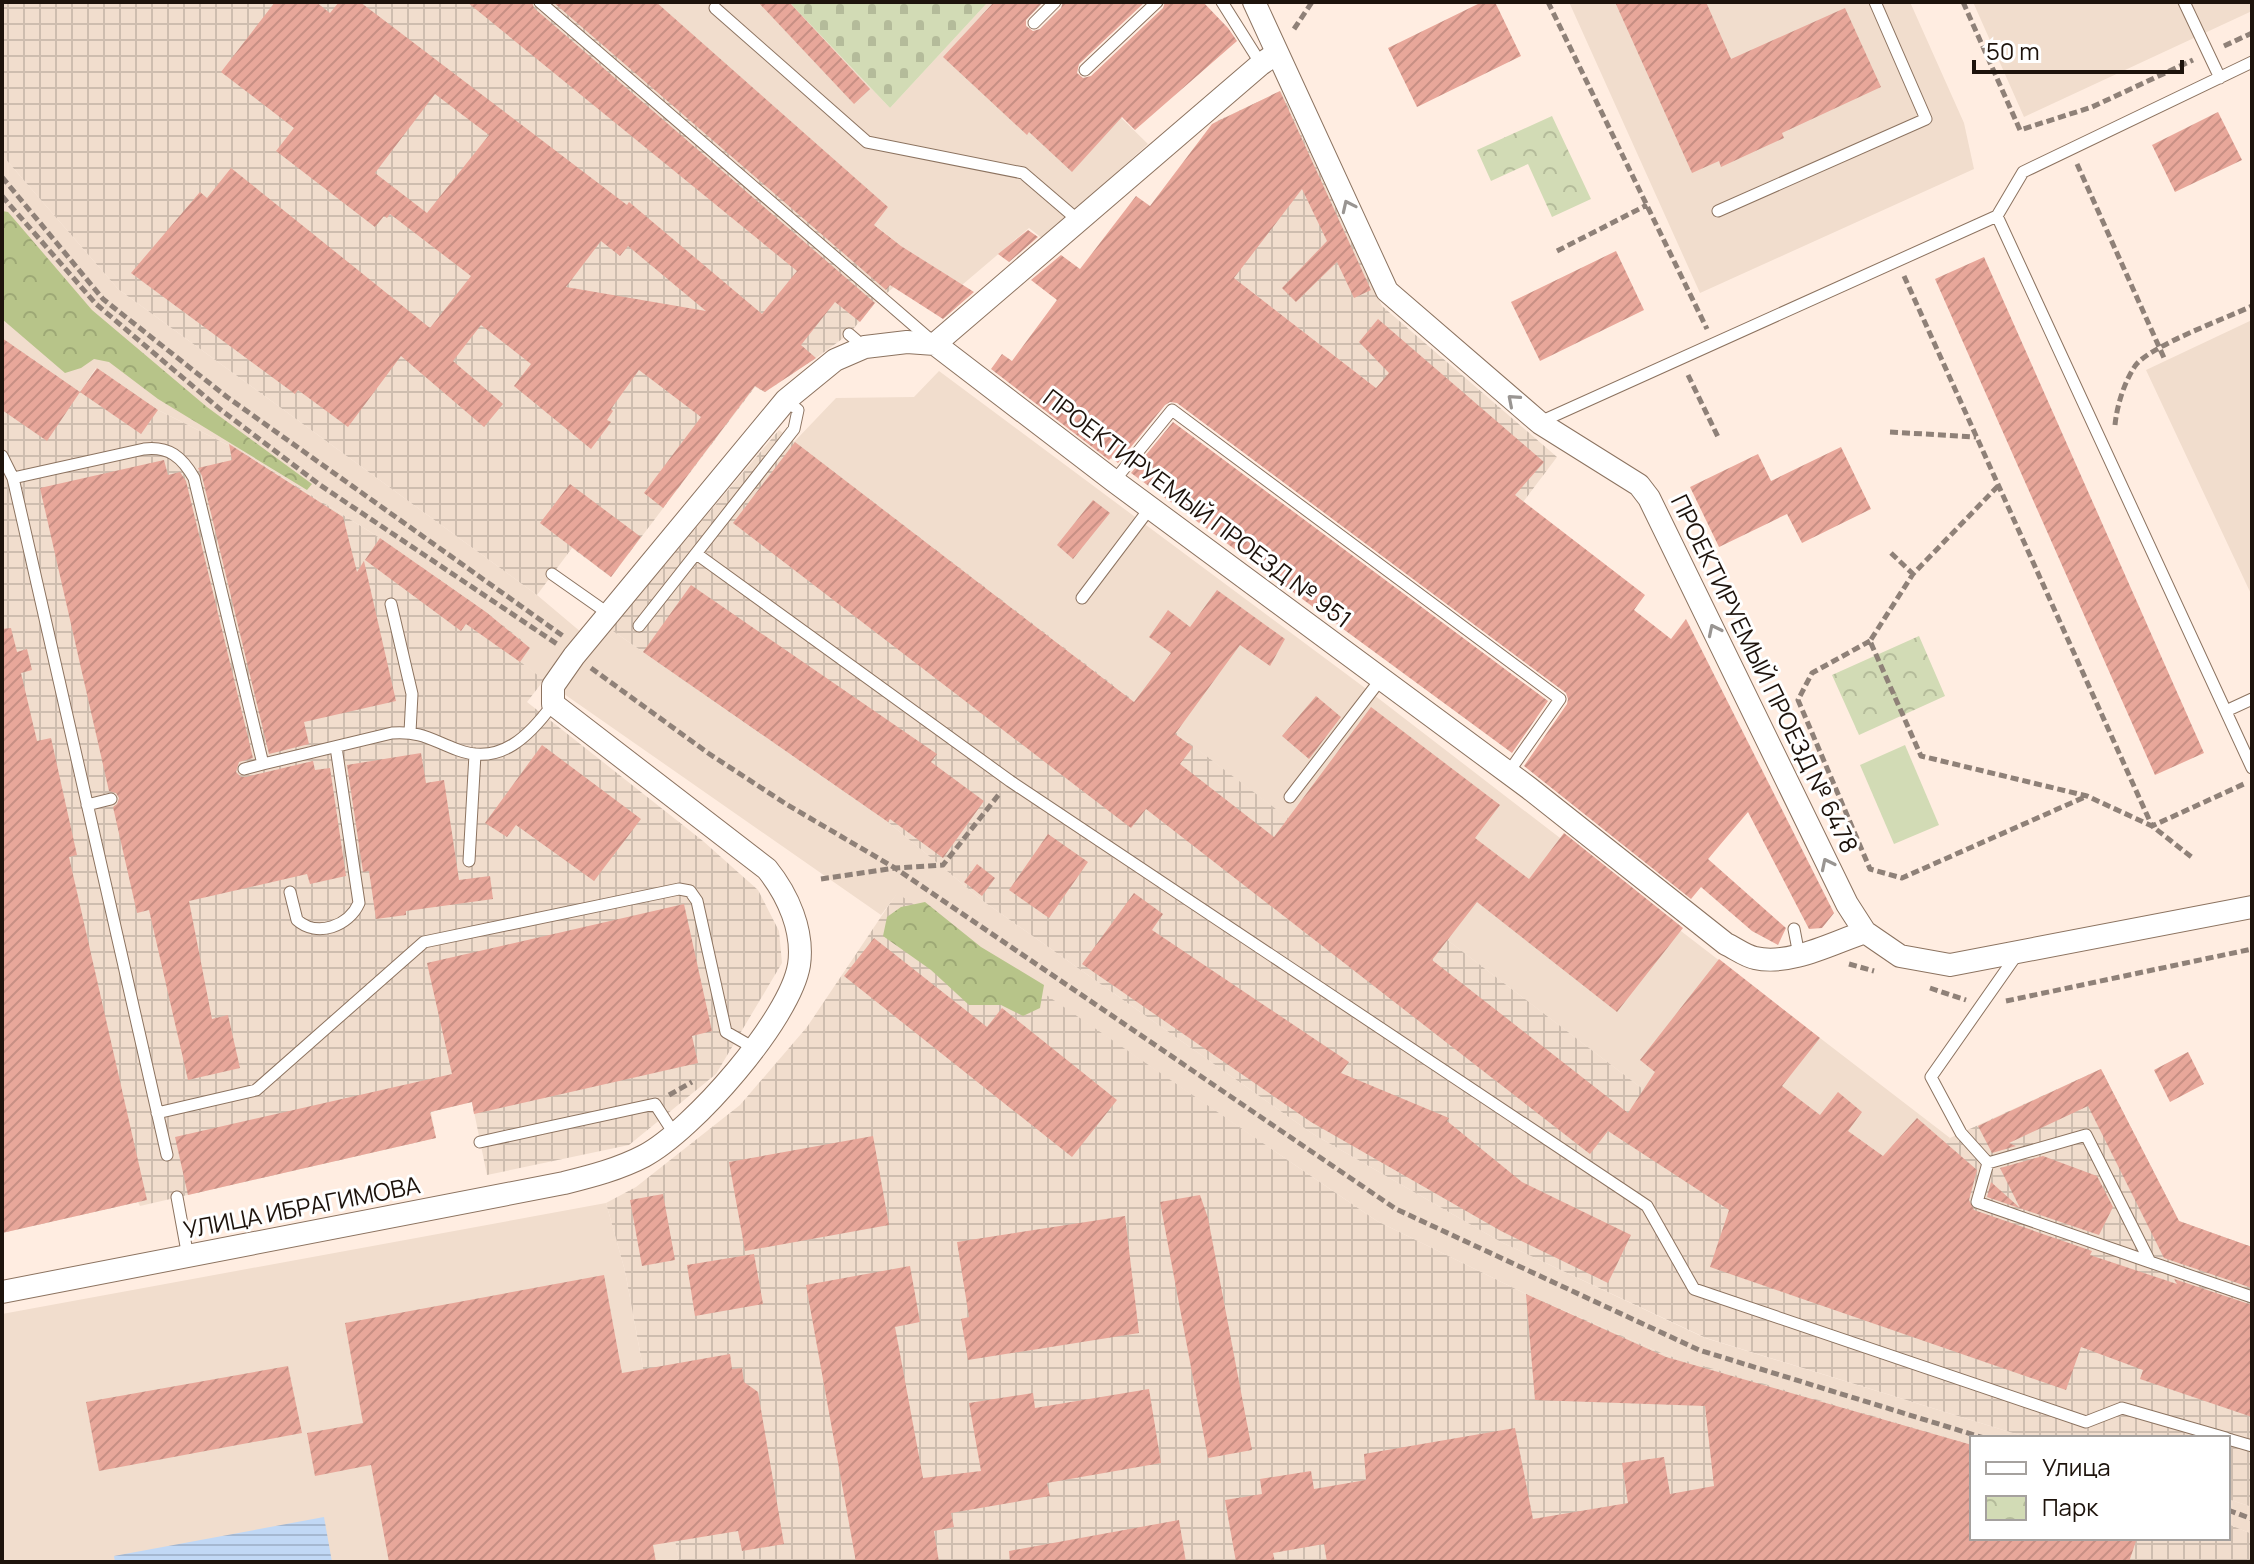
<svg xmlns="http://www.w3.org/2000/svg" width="2254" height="1564" font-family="Manrope,sans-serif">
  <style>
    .built { fill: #f1ddcd }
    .industrial { fill: url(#industrial-grid) }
    .forest { fill: url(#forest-crowns) }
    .cemetery { fill: url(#cemetery-stones) }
    .park { fill: url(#park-crowns) }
    .garden { fill: #d2dbb5 }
    .water { fill: url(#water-rules) }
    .building { fill: url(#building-hatch); fill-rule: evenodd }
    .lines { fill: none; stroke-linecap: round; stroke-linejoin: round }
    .lane-casing { stroke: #8c7360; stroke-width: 13 }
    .street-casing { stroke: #8c7360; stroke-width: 24 }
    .path { stroke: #8f8178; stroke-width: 5; stroke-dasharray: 8 4; stroke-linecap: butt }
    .lane { stroke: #fff; stroke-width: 11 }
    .street { stroke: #fff; stroke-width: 22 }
    .oneway { stroke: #999592 }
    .labels { text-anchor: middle; stroke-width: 6; stroke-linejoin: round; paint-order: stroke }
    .street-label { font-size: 24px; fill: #1d130c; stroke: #fff }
  </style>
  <defs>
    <pattern id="industrial-grid" width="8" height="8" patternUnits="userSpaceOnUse" patternTransform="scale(2)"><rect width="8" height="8" fill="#f1ddcd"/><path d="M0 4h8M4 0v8" fill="none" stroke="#cebdaf"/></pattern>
    <pattern id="forest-crowns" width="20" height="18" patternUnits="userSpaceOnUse" patternTransform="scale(2)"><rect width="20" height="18" fill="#b7c489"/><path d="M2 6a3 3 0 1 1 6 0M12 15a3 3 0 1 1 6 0" fill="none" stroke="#9da875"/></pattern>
    <pattern id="cemetery-stones" width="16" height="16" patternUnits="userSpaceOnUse" patternTransform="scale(2)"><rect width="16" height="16" fill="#d2dbb5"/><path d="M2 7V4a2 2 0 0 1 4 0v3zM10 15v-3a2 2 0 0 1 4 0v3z" fill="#b4bb9a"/></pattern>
    <pattern id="park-crowns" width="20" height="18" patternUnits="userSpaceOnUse" patternTransform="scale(2)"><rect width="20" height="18" fill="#d2dbb5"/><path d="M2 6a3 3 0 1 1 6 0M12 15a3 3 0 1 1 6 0" fill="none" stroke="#b4bb9a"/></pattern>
    <pattern id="water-rules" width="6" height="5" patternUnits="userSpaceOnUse" patternTransform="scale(2)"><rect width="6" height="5" fill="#c1d8f5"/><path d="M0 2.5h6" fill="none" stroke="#a5b8d1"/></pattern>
    <pattern id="building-hatch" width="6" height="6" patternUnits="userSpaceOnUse" patternTransform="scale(2)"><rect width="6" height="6" fill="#e8a79a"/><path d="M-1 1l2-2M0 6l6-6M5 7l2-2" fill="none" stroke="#c78f84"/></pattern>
  </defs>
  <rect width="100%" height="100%" fill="#ffede1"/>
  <!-- built -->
  <path class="built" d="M593 2H789L890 108 988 2H1002L1148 144 1043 239 1029 228 962 285 901 246Z
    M1569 2H1910L1964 123 1974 169 1700 293Z
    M1973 2H2252V11L2024 117Z
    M2 155 118 289 537 595 588 638 610 629 888 822 983 901 1313 1134 1501 1242 1705 1338 2029 1438H1972V1445L1700 1366 1666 1355 1526 1294 1377 1221 897 894 881 915 544 680 517 660 527 645 486 612 380 538 240 451 158 410 96 368 80 392 2 338Z
    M2252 320V596L2146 370Z
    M939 371 1361 685 1950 1138 1892 1221 1766 1183 794 442 836 398 914 397Z
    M606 1203 625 1271 679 1562H2V1314Z
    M2228 1499 2252 1507V1534L2228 1524Z"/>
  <!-- industrial -->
  <path class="industrial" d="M2 2H593L863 239 874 225 901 246 894 287 875 303 849 334 816 358 765 392 755 387 611 577 572 548 537 595 118 289 2 155Z
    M1281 91 1382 306 1557 457 1523 502 1234 278 1207 131 1215 122Z
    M2 338 80 392 97 368 158 410 240 451 380 538 486 612 528 645 518 660 544 680 527 702 703 841 758 890 779 931 782 963 716 1074 629 1145 487 1175 472 1102 431 1112 436 1138 140 1206 138 1202 2 1233Z
    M779 430 1766 1183 1892 1221 1950 1138 2101 1069 2179 1221 2252 1247V1507L2228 1499V1438H2029L1706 1338 1501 1242 1313 1134 983 901 888 822 610 629Z
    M897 893 1377 1221 1526 1294 1666 1355 1972 1445V1538H2228V1524L2252 1534V1562H679L625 1271 606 1203 636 1187 740 1105 807 1027Z"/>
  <!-- forest -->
  <path class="forest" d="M2 211 8 212 92 310 207 407 312 484 307 490 158 399 109 362 94 359 81 368 65 373 2 319Z
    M925 902 981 947 1044 985 1040 1008 1023 1016 1001 1005H969L931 970 883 936 887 917 901 907Z"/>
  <!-- cemetery -->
  <path class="cemetery" d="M789 2H988L890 108Z"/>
  <!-- park -->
  <path class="park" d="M1552 116 1591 199 1552 217 1528 164 1491 181 1477 150Z
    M1919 636 1945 696 1859 735 1832 675Z"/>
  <!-- garden -->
  <path class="garden" d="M1905 745 1939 825 1894 844 1860 765Z"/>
  <!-- water -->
  <path class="water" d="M324 1517 332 1562H115L114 1556Z"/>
  <!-- building -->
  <path class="building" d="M275 2H316L330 13 339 2H360L627 205 629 202 762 314 797 271 467 2H532L534 8 875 303 860 322 835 302 801 345 816 358 765 392 755 386 663 508 644 493 701 417 639 370 611 409 613 411 607 420 611 422 591 449 514 386 531 364 481 325 453 361 503 404 484 427 401 356 348 427 298 390 295 394 131 273 200 192 207 198 231 168 430 328 471 276 390 214 387 218 384 216 375 227 276 151 294 128 221 72ZM435 94 489 135 427 213 375 173ZM601 241 620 256 628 246 706 311 566 287Z
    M553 2H656L888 207 874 225 901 246 974 292 943 319 890 285 886 290Z
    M758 2H789L870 89 854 104Z
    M994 2H1043L1026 20V26L1033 31 1040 29 1061 8 1063 2H1145L1079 64 1077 73 1083 78 1091 76 1163 8 1165 2H1203L1228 28 1237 41 1135 130 1122 117 1072 172 1029 132 1027 135 943 57Z
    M1482 2H1495L1521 56 1417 107 1388 48Z
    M1615 2H1706L1731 59 1845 8 1881 87 1782 133 1784 138 1762 148 1721 167 1719 161 1692 173Z
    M1280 91 1371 290 1354 298 1337 262 1296 302 1282 288 1327 241 1302 189 1234 278 1376 388 1389 373 1359 342 1378 319 1544 462 1515 495 1645 595 1634 610 1671 639 1686 619 1834 913 1822 928 1809 929 1748 812 1708 859 1786 928 1778 945 1752 931 1701 887 1691 899 1524 766 1567 704 1568 699 1566 693 1177 403 1170 402 1165 405 1118 463 1111 458 1109 460 991 369 1002 354 1012 361 1057 300 1031 280 1061 255 1080 269 1136 196 1150 206 1212 124Z
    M2218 112 2242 160 2175 192 2152 145Z
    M1028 230 1038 237 1009 262 998 254Z
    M1616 251 1644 310 1540 361 1511 302Z
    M1984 257 2204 753 2155 775 1935 279Z
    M2 338 80 392 47 441 2 410Z
    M97 368 158 410 141 434 80 392Z
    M1173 422 1548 701 1512 753 1131 473Z
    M795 442 1134 702 1171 653 1149 637 1168 610 1190 627 1217 590 1285 639 1270 666 1240 645 1175 734 1193 747 1180 764 1274 837 1371 707 1500 805 1475 838 1529 879 1564 833 1683 928 1617 1012 1477 902 1432 960 1628 1113 1655 1072 1640 1060 1719 959 1820 1038 1782 1086 1820 1115 1838 1092 1862 1112 1848 1131 1883 1156 1917 1118 1977 1170 1969 1200 1974 1210 2092 1251 2090 1255 2177 1284 2174 1279 2252 1305V1417L2140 1379 2143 1370 2081 1347 2066 1390 1710 1267 1729 1210 1608 1131 1590 1154 1146 809 1131 828 733 523Z
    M229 444 343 517 357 572 364 561 396 701 304 722 309 744 269 754 202 476 198 468 232 460Z
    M1841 447 1871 509 1802 543 1787 514 1719 547 1690 487 1758 454 1771 481Z
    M164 460 168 475 180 472 186 481 253 758 239 762 236 772 241 777H246L313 761 315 770 330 768 346 876 310 884 307 874 189 901 212 1019 228 1015 240 1068 188 1080 149 910 137 913 113 807 117 804 119 798 116 793 109 791 40 488Z
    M570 484 641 537 611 577 540 523Z
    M1093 500 1110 513 1073 559 1057 545Z
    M380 538 486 612 530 648 520 662 466 624 461 631 365 560Z
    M691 585 937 754 931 762 984 801 943 858 890 819 888 822 643 652Z
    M11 628 17 652 27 649 32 670 21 673 37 741 51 738 77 855 69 857 147 1200 2 1233V629Z
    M1316 696 1341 717 1309 759 1282 736Z
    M542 745 641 819 594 881 516 825 507 837 485 823Z
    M421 753 426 783 444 780 459 880 490 876 493 899 406 911V915L376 919 369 871 363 872 347 765Z
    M1048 834 1088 862 1049 918 1009 890Z
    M977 864 995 878 982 896 964 882Z
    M1134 893 1163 914 1152 930 1349 1062 1341 1073 1449 1118 1447 1121 1522 1182 1631 1235 1608 1283 1501 1231 1311 1122 1082 964Z
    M684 904 712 1031 692 1036 698 1063 474 1114 472 1102 430 1112 436 1138 188 1195 175 1137 452 1074 427 963Z
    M874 938 987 1027 1002 1008 1117 1100 1072 1157 844 976Z
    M2188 1052 2204 1084 2170 1102 2154 1070Z
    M2101 1069 2179 1221 2252 1247V1288L2164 1258 2088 1106 2009 1143 2016 1146 1992 1153 1978 1126Z
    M873 1136 889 1225 745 1251 729 1162Z
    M2043 1156 2097 1176 2113 1207 2099 1235 1987 1197 1991 1182 2020 1208 2000 1168Z
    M663 1194 675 1260 642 1266 630 1200Z
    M1200 1195 1208 1218 1252 1450 1208 1458 1160 1202Z
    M1125 1216 1139 1333 968 1360 961 1319 969 1317 957 1242Z
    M754 1254 763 1304 695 1316 687 1265Z
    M910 1266 920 1322 895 1327 923 1478 981 1471 969 1403 1033 1393 1035 1408 1149 1389 1161 1463 1047 1483 1050 1496 951 1513 954 1527 934 1531 939 1562H856L806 1285Z
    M604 1275 622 1373 730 1354 732 1369 742 1368 744 1382 758 1392 784 1544 742 1551 738 1531 653 1545 656 1562H389L371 1465 315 1476 307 1433 363 1423 345 1323Z
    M1526 1294 1666 1357 1972 1445V1538H2137L2129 1562H1327L1324 1544 1273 1553 1275 1562H1236L1225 1500 1262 1494 1260 1479 1311 1471 1314 1489 1366 1480 1364 1454 1515 1428 1533 1519 1628 1503 1622 1463 1664 1457 1670 1494 1714 1486 1705 1406 1535 1400Z
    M288 1366 302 1433 99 1471 86 1402Z
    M1179 1520 1186 1562H1010L1009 1551Z"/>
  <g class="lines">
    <defs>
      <path id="lane" d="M540 2 933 342
        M1222 2 1261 64
        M2184 2 2220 78
        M715 8 867 142 1023 173 1079 221
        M1034 23 1055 2
        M1085 70 1157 2
        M1718 211 1926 119 1875 2
        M1997 216 2252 768
        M849 334 864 347
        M1540 422 1997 216 2023 172 2252 62
        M2 456 13 478 167 1155
        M13 478 144 449C169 446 182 457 194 478L263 764 392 733C422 731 431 740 458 750 501 766 530 735 553 704
        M1114 481 1172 410 1560 699 1508 773
        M698 555 1010 781 1647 1206 1694 1289 2086 1422 2122 1408 2226 1438
        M552 574 609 614
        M1082 598 1150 508
        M391 604 412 694 410 732
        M639 626 794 429 798 410 786 400
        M2226 711 2252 699
        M244 769 263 764
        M1290 797 1381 679
        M87 805 111 799
        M469 861 475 754
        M290 892 297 920C317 938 349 926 359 903L336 747
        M1794 929 1799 955
        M2018 953 1931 1077 1961 1133 1988 1163 2086 1135 2150 1262 2252 1297
        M157 1113 256 1090 424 942 679 889 690 891 697 901 726 1032 754 1048
        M480 1142 655 1104 675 1135
        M1988 1163 1977 1202 2150 1262
        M177 1197 188 1257
        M2228 1439 2252 1446"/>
      <path id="street" d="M1254 2 1387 291 1540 423 1639 485 1649 498 1847 904 1865 932 1900 956 1950 965 2252 907
        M935 344 1114 481 1529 788 1726 944C1735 948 1745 956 1755 958 1790 966 1832 943 1865 932
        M2 1292 564 1183C592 1176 619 1169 644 1156 693 1130 790 1019 799 965 804 931 788 895 767 869L553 704V686L574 656 786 400 835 360 865 347 907 342 935 344 1261 64 1277 53"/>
    </defs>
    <!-- lane casing -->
    <use href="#lane" class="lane-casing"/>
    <!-- street casing -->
    <use href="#street" class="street-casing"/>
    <!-- path -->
    <path class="path" d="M1548 2 1707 329
      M1963 2 2020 130 2092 107 2193 60
      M1294 29 1312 2
      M2224 46 2252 33
      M2077 164 2165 360
      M2 177 103 299 227 397 563 636
      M2 196 96 304 221 410 320 485 557 644
      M1557 251 1647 205
      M1904 276 2152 826 2246 783
      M1688 375 1718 437
      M2115 425C2117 405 2124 383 2135 366 2149 346 2227 318 2252 306
      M1890 432 1976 437
      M1998 486 1913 574 1870 641 1921 756 2087 796 2152 826 2194 859
      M1891 553 1913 574
      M1870 641 1812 673 1798 700 1870 869 1902 878 2087 796
      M591 668 708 753 786 804 895 868 1396 1209 1699 1350 1984 1438
      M821 879 895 868 943 865 1000 793
      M1849 964 1874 971
      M1930 988 1966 1000
      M2006 1001 2252 949
      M669 1095 692 1082
      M2228 1510 2252 1519"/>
    <!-- lane -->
    <use href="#lane" class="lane"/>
    <!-- street -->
    <use href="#street" class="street"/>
  </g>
  <!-- one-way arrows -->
  <defs><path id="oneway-chevron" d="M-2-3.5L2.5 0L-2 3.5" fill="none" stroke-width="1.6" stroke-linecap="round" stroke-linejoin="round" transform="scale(2)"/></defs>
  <g class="oneway">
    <use href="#oneway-chevron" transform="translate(1348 206) rotate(-115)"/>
    <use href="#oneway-chevron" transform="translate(1513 400) rotate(-139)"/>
    <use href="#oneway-chevron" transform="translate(1714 630) rotate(-116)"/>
    <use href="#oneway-chevron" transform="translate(1827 864) rotate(-116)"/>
  </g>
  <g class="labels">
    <!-- street labels -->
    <g class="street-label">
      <text transform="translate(1197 509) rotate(37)" y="8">ПРОЕКТИРУЕМЫЙ ПРОЕЗД № 951</text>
      <text transform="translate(1764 674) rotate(64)" y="8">ПРОЕКТИРУЕМЫЙ ПРОЕЗД № 6478</text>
      <text transform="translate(302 1208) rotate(-11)" y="8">УЛИЦА ИБРАГИМОВА</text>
    </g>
  </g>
  <!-- border -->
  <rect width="2254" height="1564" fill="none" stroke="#1d130c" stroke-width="8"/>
  <!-- legend -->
  <rect x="1970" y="1436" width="260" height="104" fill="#ffffff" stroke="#a5a19e" stroke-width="2"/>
  <rect x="1986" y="1462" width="40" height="12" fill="#ffffff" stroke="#a5a19e" stroke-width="2"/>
  <text x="2042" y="1476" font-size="24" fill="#1d130c">Улица</text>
  <rect x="1986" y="1496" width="40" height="24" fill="url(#park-crowns)" stroke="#a5a19e" stroke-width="2"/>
  <text x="2042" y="1516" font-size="24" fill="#1d130c">Парк</text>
  <!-- scale -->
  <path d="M1974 60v12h208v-12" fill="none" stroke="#1d130c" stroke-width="4"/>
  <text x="1986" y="60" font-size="24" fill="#1d130c" stroke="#ffffff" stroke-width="6" paint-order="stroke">50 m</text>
</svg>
